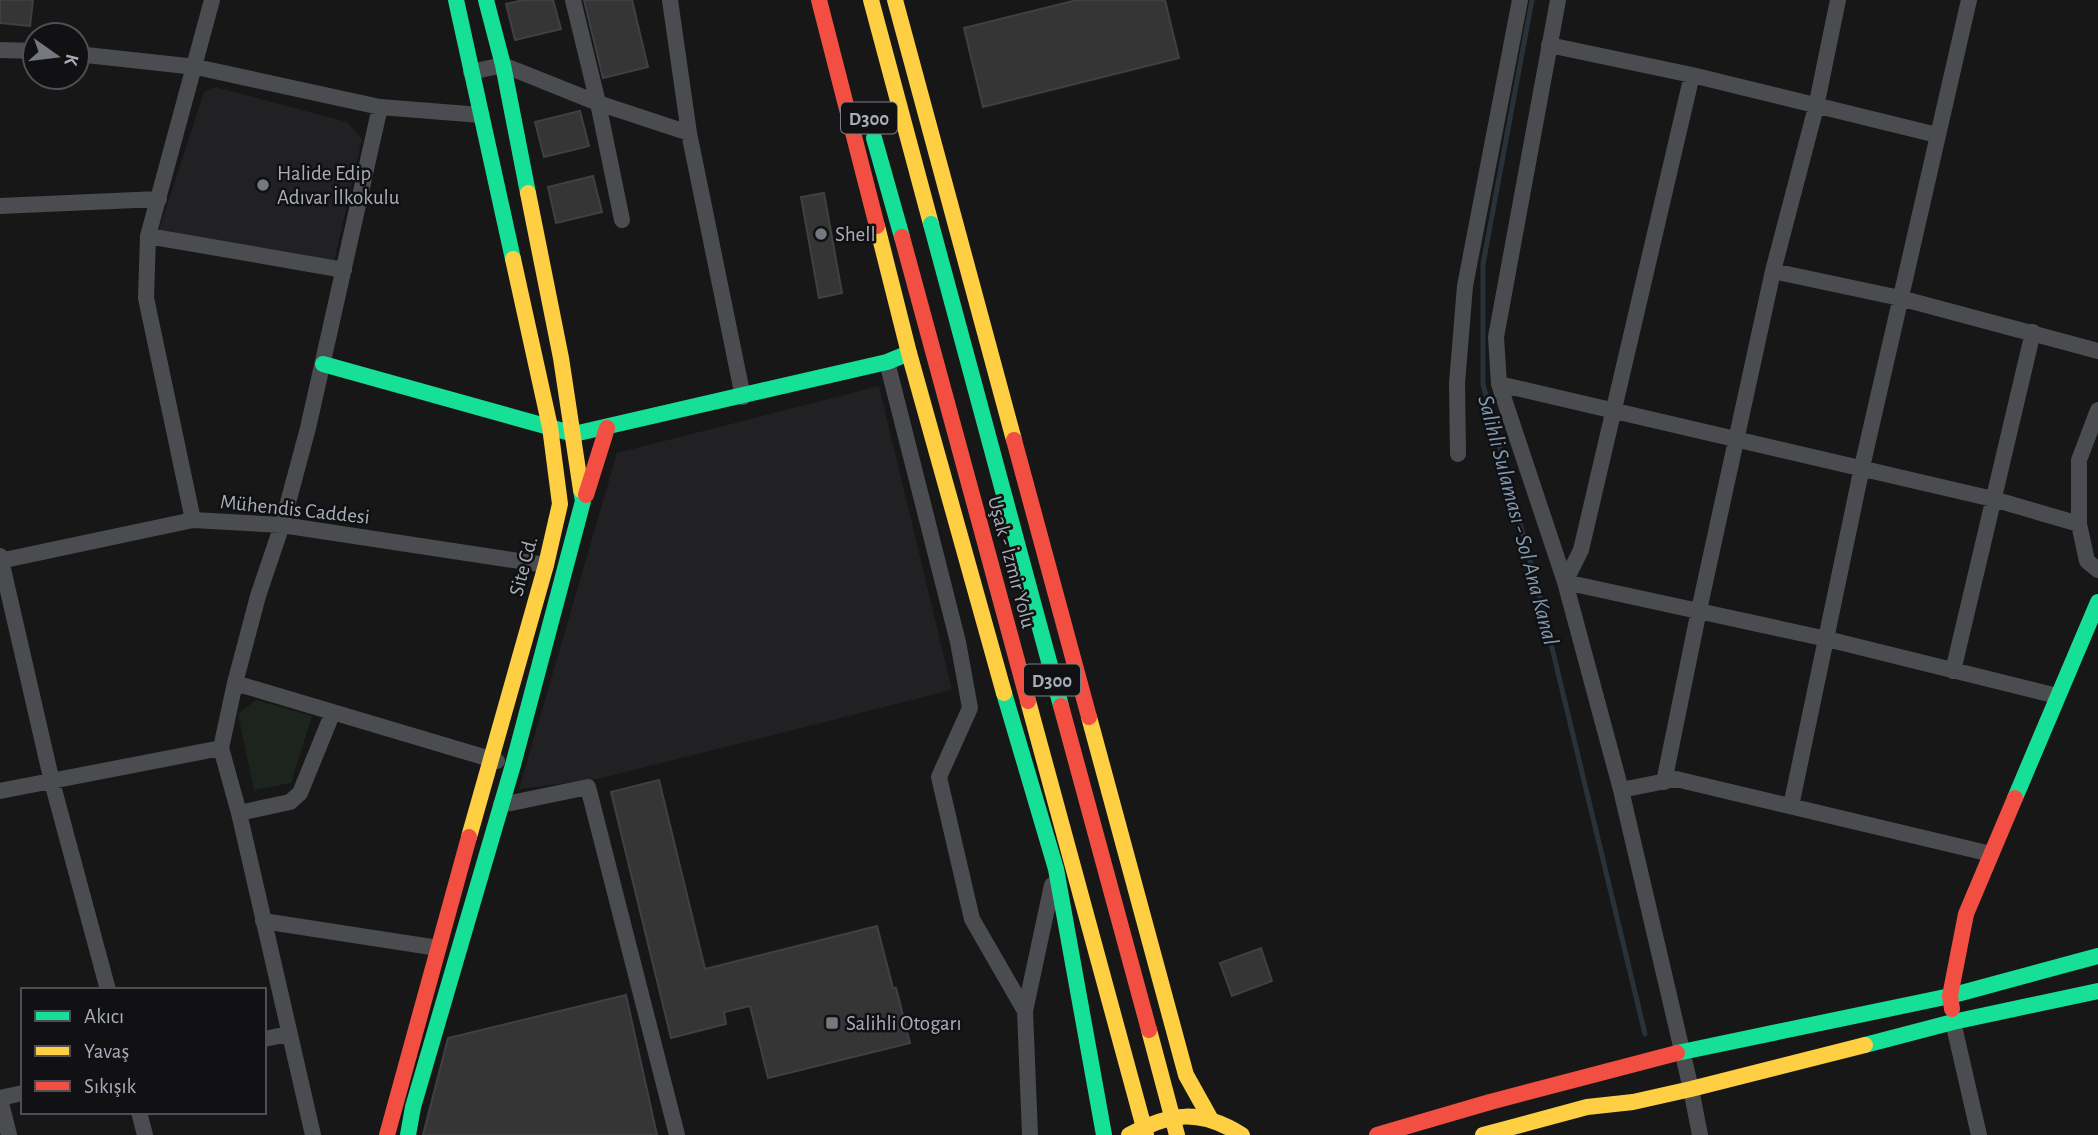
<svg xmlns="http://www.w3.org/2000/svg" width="2098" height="1135" font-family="'Alegreya Sans',sans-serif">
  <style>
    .built { fill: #212123 }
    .green { fill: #1d241e }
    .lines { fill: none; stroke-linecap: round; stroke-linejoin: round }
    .stream { stroke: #2a3239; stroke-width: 5 }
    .building { fill: #353536; stroke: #3f4043; stroke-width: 2 }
    .street { stroke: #4b4c50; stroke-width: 16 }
    .fast { stroke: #16e098; stroke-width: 16 }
    .slow { stroke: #ffcf43; stroke-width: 16 }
    .jam { stroke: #f24e42; stroke-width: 16 }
    .fast-bridge { stroke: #16e098; stroke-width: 16 }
    .slow-bridge { stroke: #ffcf43; stroke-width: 16 }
    .jam-bridge { stroke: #f24e42; stroke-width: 16 }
    .poi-dot { fill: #757880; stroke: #111113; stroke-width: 2.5 }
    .labels { text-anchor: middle; stroke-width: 5; stroke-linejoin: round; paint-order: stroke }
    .shield { fill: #111113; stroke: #7b7e86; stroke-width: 2 }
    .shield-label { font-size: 19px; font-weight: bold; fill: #a8adb8 }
    .poi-label { font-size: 21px; fill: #a8adb8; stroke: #111113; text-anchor: start }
    .street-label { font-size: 21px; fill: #a8adb8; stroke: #111113 }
    .water-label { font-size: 23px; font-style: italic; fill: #7f9bb3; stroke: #111113 }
  </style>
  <rect width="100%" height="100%" fill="#171717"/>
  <!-- built -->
  <path class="built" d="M215 87 347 122 362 139 334 262 159 230 204 92Z
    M879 386 952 690 597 779 519 789 617 453Z"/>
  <!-- green -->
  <path class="green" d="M256 700 312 716 291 783 254 790 238 714Z"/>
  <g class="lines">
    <!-- stream -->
    <path class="stream" d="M1532 0 1483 264V384L1540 598 1645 1034"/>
  </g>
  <!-- building -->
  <path class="building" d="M0 0H33L30 26 0 23Z
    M524 0H553L561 29 515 40 506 4Z
    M584 0H632L648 67 603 78Z
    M1077 0H1165L1179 58 983 107 964 28Z
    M580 111 589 146 544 157 535 122Z
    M593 176 602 212 556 223 548 187Z
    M824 193 842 293 819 298 801 197Z
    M659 780 705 969 877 926 893 988H896L910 1043 768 1078 750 1006 724 1012 726 1024 671 1038 611 792Z
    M1261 948 1272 981 1232 996 1220 963Z
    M626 995 657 1135H423L448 1038Z"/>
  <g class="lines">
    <!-- street -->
    <path class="street" d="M573 0 598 103 622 220
      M670 0 689 133 743 397
      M1558 0 1496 337 1499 384 1565 582 1621 790 1691 1089 1700 1135
      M1549 45 1692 75 1937 135
      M0 50 35 51
      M77 54 196 67 380 107 481 115
      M471 72 503 65 598 103 689 133
      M1692 75 1581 550 1565 582 1827 639 2057 696
      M0 206 159 199
      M148 236 344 270
      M1773 271 1900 298 2098 351
      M887 362 958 642 970 708 939 777 972 919 1025 1011 1030 1135
      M1499 384 1993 499 2079 524
      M2098 410 2079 460V524L2087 561 2098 570
      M1458 454 1457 383 1465 286 1520 0
      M193 520 146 298 148 236 212 0
      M0 556 52 782 108 990
      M0 561 193 520 282 525 546 565
      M1953 671 2033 332
      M235 683 497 761
      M1664 782 1699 610 1773 271 1816 107 1838 0
      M1621 790 1676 779 1991 854
      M0 791 221 748
      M501 805 588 787 677 1135
      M1791 806 1862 467 1969 0
      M239 813 290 802 300 793 333 712
      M263 921 438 948
      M1025 1011 1052 885
      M1953 1022 1979 1135
      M264 1039 289 1034
      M0 1098 23 1093
      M0 1099 9 1135
      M139 1112 145 1135
      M313 1135 239 813 221 748 235 683 258 596 282 525 308 428 380 107"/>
    <!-- fast -->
    <path class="fast" d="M456 0 513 259
      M486 0 503 65 528 193
      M874 138 902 237
      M323 364 574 434 887 362 909 353
      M1004 693 1056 869 1104 1135
      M2015 798 2098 602
      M1865 1045 1953 1022 2098 991
      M1677 1053 1950 996 2098 956
      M408 1135 413 1107 513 765 583 501 581 490"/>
    <!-- slow -->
    <path class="slow" d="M871 0 931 224
      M895 0 1014 440
      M528 193 561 358 581 490
      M877 226 909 353 1004 693
      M1089 717 1186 1075 1210 1118
      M469 837 546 565 560 504 550 427 513 259
      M1129 1135C1171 1112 1200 1109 1242 1135
      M1483 1135 1587 1107 1633 1102 1691 1089 1865 1045"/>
    <!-- jam -->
    <path class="jam" d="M819 0 877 226
      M1014 440 1089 717
      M586 495 607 428
      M1952 1009 1950 996 1966 914 2015 798
      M387 1135 469 837
      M1377 1135 1490 1102 1677 1053"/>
    <!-- fast-bridge -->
    <path class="fast-bridge" d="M931 224 1061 706"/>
    <!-- slow-bridge -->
    <path class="slow-bridge" d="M1028 701 1146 1135
      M1149 1030 1177 1135"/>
    <!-- jam-bridge -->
    <path class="jam-bridge" d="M902 237 1028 701
      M1061 706 1149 1030"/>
  </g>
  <!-- markers -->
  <g class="poi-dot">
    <circle cx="263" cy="185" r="7"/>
    <circle cx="821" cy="234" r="7"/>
    <rect x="825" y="1016" width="14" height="14" rx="3.5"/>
  </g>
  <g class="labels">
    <!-- shield labels -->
    <g class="shield">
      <rect x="841" y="102.5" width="56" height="31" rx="5"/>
      <rect x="1024" y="664.5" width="56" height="31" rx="5"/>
    </g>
    <g class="shield-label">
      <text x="869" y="125">D300</text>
      <text x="1052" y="687">D300</text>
    </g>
    <!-- poi labels -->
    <g class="poi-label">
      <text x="277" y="180">Halide Edip<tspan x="277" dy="24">Adıvar İlkokulu</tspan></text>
      <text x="835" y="241">Shell</text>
      <text x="846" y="1030">Salihli Otogarı</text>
    </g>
    <!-- street labels -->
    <g class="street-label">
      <text transform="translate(295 509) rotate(6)" y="7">Mühendis Caddesi</text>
      <text transform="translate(1012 562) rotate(75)" y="7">Uşak - İzmir Yolu</text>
      <text transform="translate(523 566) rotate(-75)" y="7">Site Cd.</text>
    </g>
    <!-- water labels -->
    <g class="water-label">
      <text transform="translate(1519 520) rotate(75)" y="8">Salihli Sulaması - Sol Ana Kanal</text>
    </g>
  </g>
  <!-- legend -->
  <rect x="21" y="988" width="245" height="126" fill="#111113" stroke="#4d4f55" stroke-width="2"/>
  <rect x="35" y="1011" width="35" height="10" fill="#16e098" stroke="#4d4f55" stroke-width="2"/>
  <text x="84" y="1023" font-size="21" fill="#a8adb8">Akıcı</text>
  <rect x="35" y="1046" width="35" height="10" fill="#ffcf43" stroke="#4d4f55" stroke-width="2"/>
  <text x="84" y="1058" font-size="21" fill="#a8adb8">Yavaş</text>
  <rect x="35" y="1081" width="35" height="10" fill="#f24e42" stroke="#4d4f55" stroke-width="2"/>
  <text x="84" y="1093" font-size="21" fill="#a8adb8">Sıkışık</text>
  <!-- north arrow -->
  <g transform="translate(56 56) rotate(104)"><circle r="33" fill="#111113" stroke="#4d4f55" stroke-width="2"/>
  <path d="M0-5L12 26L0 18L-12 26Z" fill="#757880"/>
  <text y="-10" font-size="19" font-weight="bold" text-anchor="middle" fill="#a8adb8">K</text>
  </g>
</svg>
